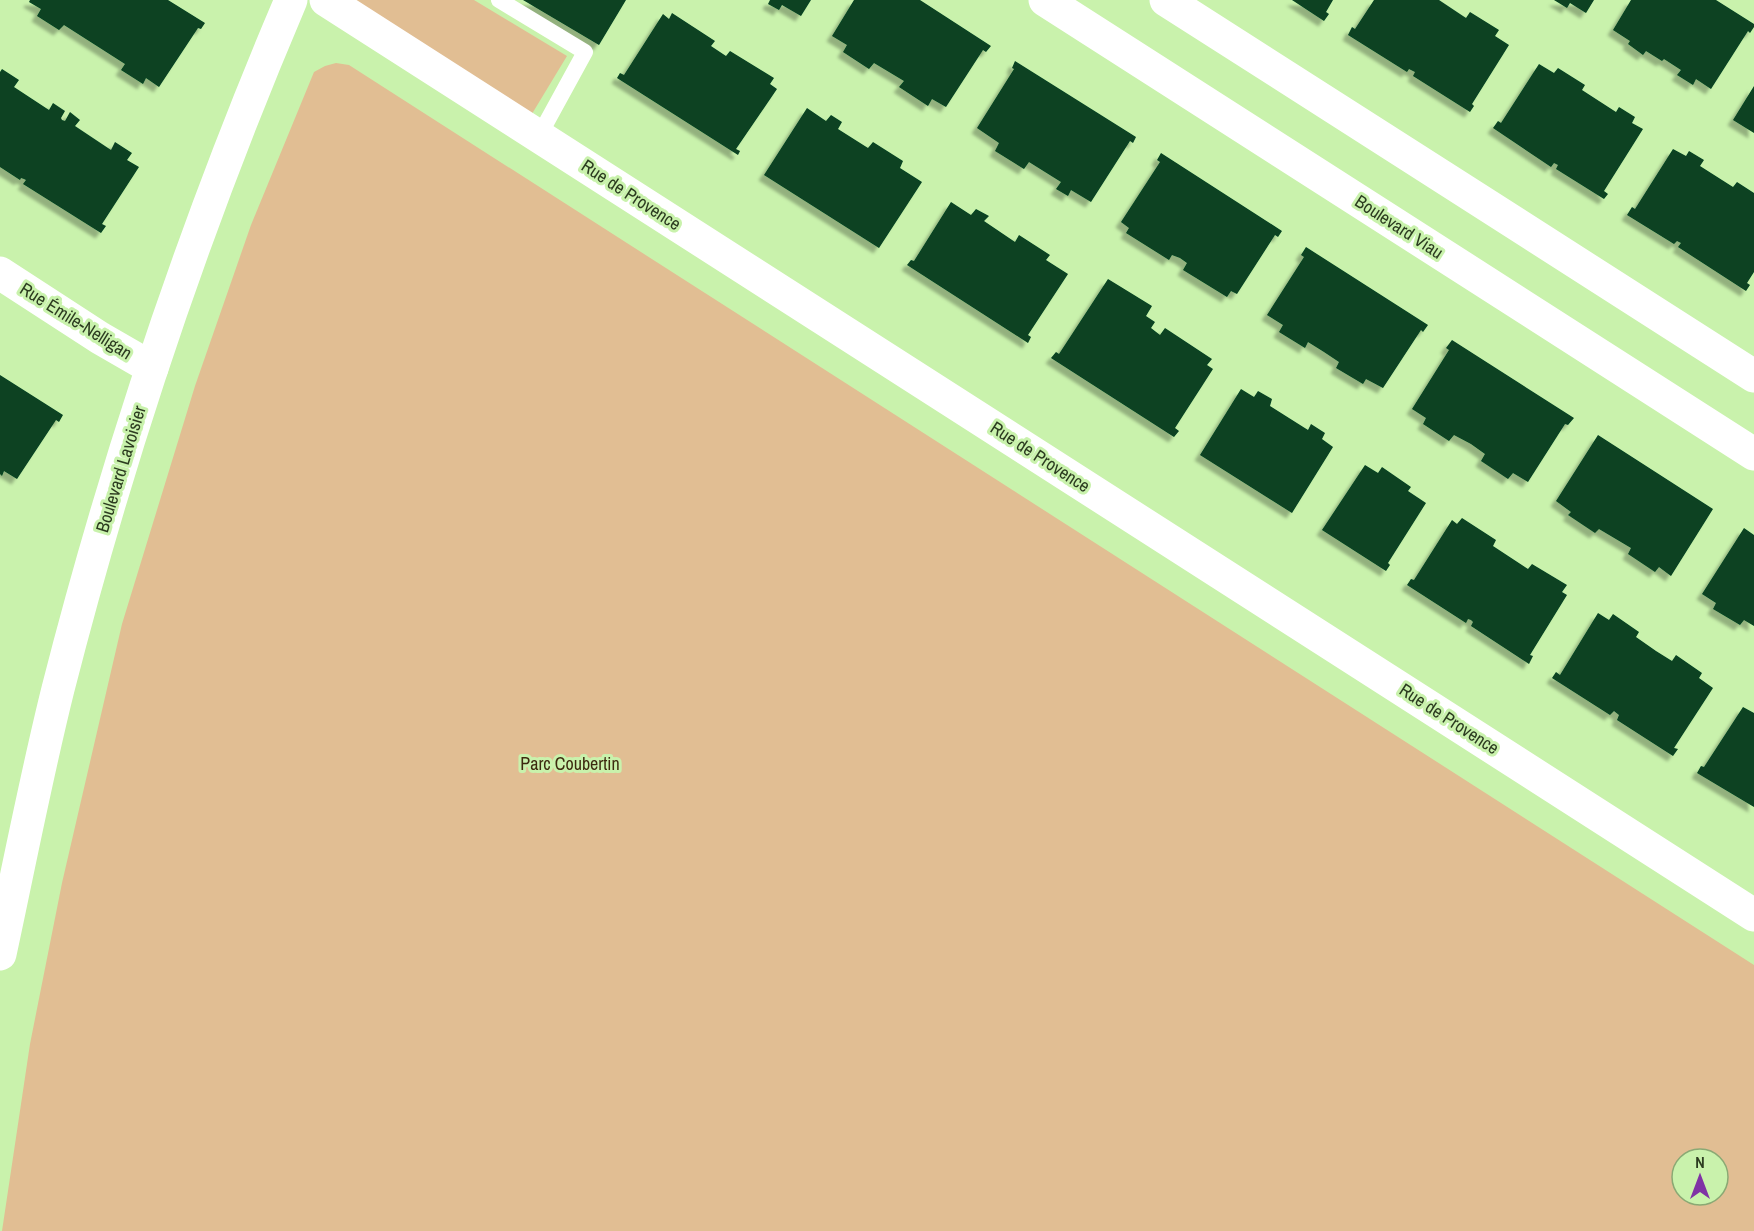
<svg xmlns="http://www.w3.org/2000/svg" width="1754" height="1231" font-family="'Archivo Narrow',sans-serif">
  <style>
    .green { fill: #e1be93; fill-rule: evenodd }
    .building { fill: #074221; filter: url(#shadow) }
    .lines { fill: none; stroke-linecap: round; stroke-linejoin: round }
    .service { stroke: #fff; stroke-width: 16 }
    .minor { stroke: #fff; stroke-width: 33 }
    .tertiary { stroke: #fff; stroke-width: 33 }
    .secondary { stroke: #fff; stroke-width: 33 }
    .labels { text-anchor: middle; stroke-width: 6; stroke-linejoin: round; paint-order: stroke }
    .street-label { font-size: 18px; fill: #2c3c20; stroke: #c9f2ac }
    .park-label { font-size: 18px; fill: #3d2a0f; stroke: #c9f2ac }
  </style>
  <defs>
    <filter id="shadow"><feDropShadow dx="-5.5" dy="5.5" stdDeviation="1.5" flood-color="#0004"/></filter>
  </defs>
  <rect width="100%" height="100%" fill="#c9f2ac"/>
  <!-- green -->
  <path class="green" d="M326 0H474L567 56 524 127Z
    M336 63 349 65 1754 965V1231H2L30 1044 62 883 122 624 195 386 251 225 314 72 325 66ZM1682 1159H1718V1195H1682Z"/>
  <!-- building -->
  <path class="building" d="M30 0H168L205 23 201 29 198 28 159 87 146 78 143 84 121 70 125 64 64 25 59 30 37 16 41 9 29 2Z
    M523 0H626L599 45Z
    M770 0H811L801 16 782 5 779 10 768 4Z
    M854 0H920L991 46 986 52 983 50 946 107 932 99 928 106 899 87 904 81 874 63 869 69 843 52 847 45 832 36Z
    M1292 0H1333L1326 12 1329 14 1324 21Z
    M1374 0H1439L1466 18 1470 12 1499 30 1495 36 1509 45 1472 104 1474 106 1470 112 1413 76 1415 72 1409 69 1407 72 1348 35 1352 27 1355 29Z
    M1554 0H1594L1586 13 1570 3 1567 8Z
    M1631 0H1716L1754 24V27L1750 33 1748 31 1711 89 1696 79 1693 85 1677 75 1681 70 1664 59 1662 61 1646 51 1643 55 1628 44 1630 41 1613 30Z
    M672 13 715 41 711 46 726 56 730 51 774 78 770 84 777 89 736 149 740 151 738 155 617 78 620 73 624 75 663 14 669 19Z
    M1015 61 1136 137 1133 143 1130 141 1091 202 1071 190 1068 196 1056 189 1061 182 1029 162 1024 169 995 151 999 143 977 128 1014 69 1012 68Z
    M1539 64 1554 73 1558 68 1585 85 1582 90 1616 112 1619 107 1635 117 1632 123 1643 129 1604 191 1608 194 1604 199 1556 169 1558 165 1554 163 1551 167 1493 128 1498 121 1501 123Z
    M2 69 19 80 14 87 49 110 53 103 65 111 61 118 62 120 65 121 70 112 80 120 75 126 111 150 115 142 132 153 127 160 139 167 102 224 106 226 101 233 23 184 26 180 24 179 21 178 20 180 0 167V72Z
    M1754 86V133L1733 120Z
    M807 108 826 121 831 115 842 122 838 129 868 148 873 142 903 161 900 168 922 182 879 248 764 175Z
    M1673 149 1686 156 1689 151 1704 160 1700 166 1733 187 1737 182 1754 193V272L1747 283 1750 285 1746 291 1678 247 1681 243 1677 241 1674 244 1627 215 1632 207 1635 209Z
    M1161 153 1282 231 1278 237 1275 235 1237 294 1231 291 1227 297 1183 270 1187 263 1180 258 1172 255 1169 260 1126 233 1129 228 1121 222 1160 162 1157 160Z
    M951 202 971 215 976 209 989 216 984 221 1015 242 1019 235 1050 255 1046 260 1068 274 1028 335 1031 337 1028 343 907 265 911 260 914 261Z
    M1306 247 1428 325 1423 332 1421 330 1383 388 1366 379 1363 384 1336 368 1339 362 1324 352 1308 342 1305 348 1279 332 1283 325 1267 315 1304 257 1301 255Z
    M1108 279 1152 306 1146 316 1155 322 1151 328 1160 335 1165 328 1212 359 1207 365 1213 369 1175 428 1179 431 1174 437 1051 358 1056 352 1059 354Z
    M1452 340 1574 418 1568 425 1565 424 1528 482 1513 473 1508 479 1481 461 1485 454 1471 444 1454 435 1449 441 1423 424 1426 418 1412 409 1449 350 1446 348Z
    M0 375 63 415 59 422 56 420 17 479 4 471 2 476 0 474Z
    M1241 389 1254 397 1258 391 1272 399 1270 406 1308 430 1311 424 1325 433 1322 439 1333 447 1292 513 1200 455Z
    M1598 435 1713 509 1671 576 1659 567 1655 572 1628 554 1631 548 1599 529 1595 533 1568 515 1571 512 1556 501Z
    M1365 465 1378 473 1382 467 1411 487 1408 491 1426 503 1388 563 1390 565 1386 571 1322 530Z
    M1462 518 1496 540 1493 546 1528 569 1532 564 1567 585 1562 592 1567 595 1530 655 1533 656 1529 664 1471 626 1473 622 1471 620 1468 619 1466 623 1407 585 1411 579 1414 580 1452 520 1457 524Z
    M1744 528 1754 535V626L1744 620 1740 625 1713 609 1716 603 1702 594Z
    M1598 613 1609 620 1613 614 1639 632 1636 637 1656 651 1672 661 1676 655 1702 673 1699 678 1713 688 1674 748 1678 749 1673 756 1617 720 1619 715 1614 711 1610 715 1552 678 1556 672 1560 675Z
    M1743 707 1754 713V807L1697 773 1701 766 1704 767Z"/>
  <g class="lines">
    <!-- service -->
    <path class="service" d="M499 0 585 52 539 136"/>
    <!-- minor -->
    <path class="minor" d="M326 0 1754 915
      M0 273 100 338 152 368"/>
    <!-- tertiary -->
    <path class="tertiary" d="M0 954C19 866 36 777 58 689 118 454 196 223 291 0"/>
    <!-- secondary -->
    <path class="secondary" d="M1045 0 1754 454
      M1166 0 1754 376"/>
  </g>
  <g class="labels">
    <!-- street labels -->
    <g class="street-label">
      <text transform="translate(631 195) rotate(33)" y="6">Rue de Provence</text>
      <text transform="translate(1399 227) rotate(33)" y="6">Boulevard Viau</text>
      <text transform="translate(76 321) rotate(32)" y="6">Rue Émile-Nelligan</text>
      <text transform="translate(1040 457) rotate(33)" y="6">Rue de Provence</text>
      <text transform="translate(121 469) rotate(-73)" y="6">Boulevard Lavoisier</text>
      <text transform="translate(1449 719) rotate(33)" y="6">Rue de Provence</text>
    </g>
    <!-- park labels -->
    <g class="park-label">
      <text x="570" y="770">Parc Coubertin</text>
    </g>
  </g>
  <!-- north arrow -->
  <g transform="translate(1700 1177)"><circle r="28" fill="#c9f2ac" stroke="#8aa974" stroke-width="1.5"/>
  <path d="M0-4.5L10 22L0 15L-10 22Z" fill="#8033a5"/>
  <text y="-9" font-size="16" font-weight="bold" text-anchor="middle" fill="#2c3c20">N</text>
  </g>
</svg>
